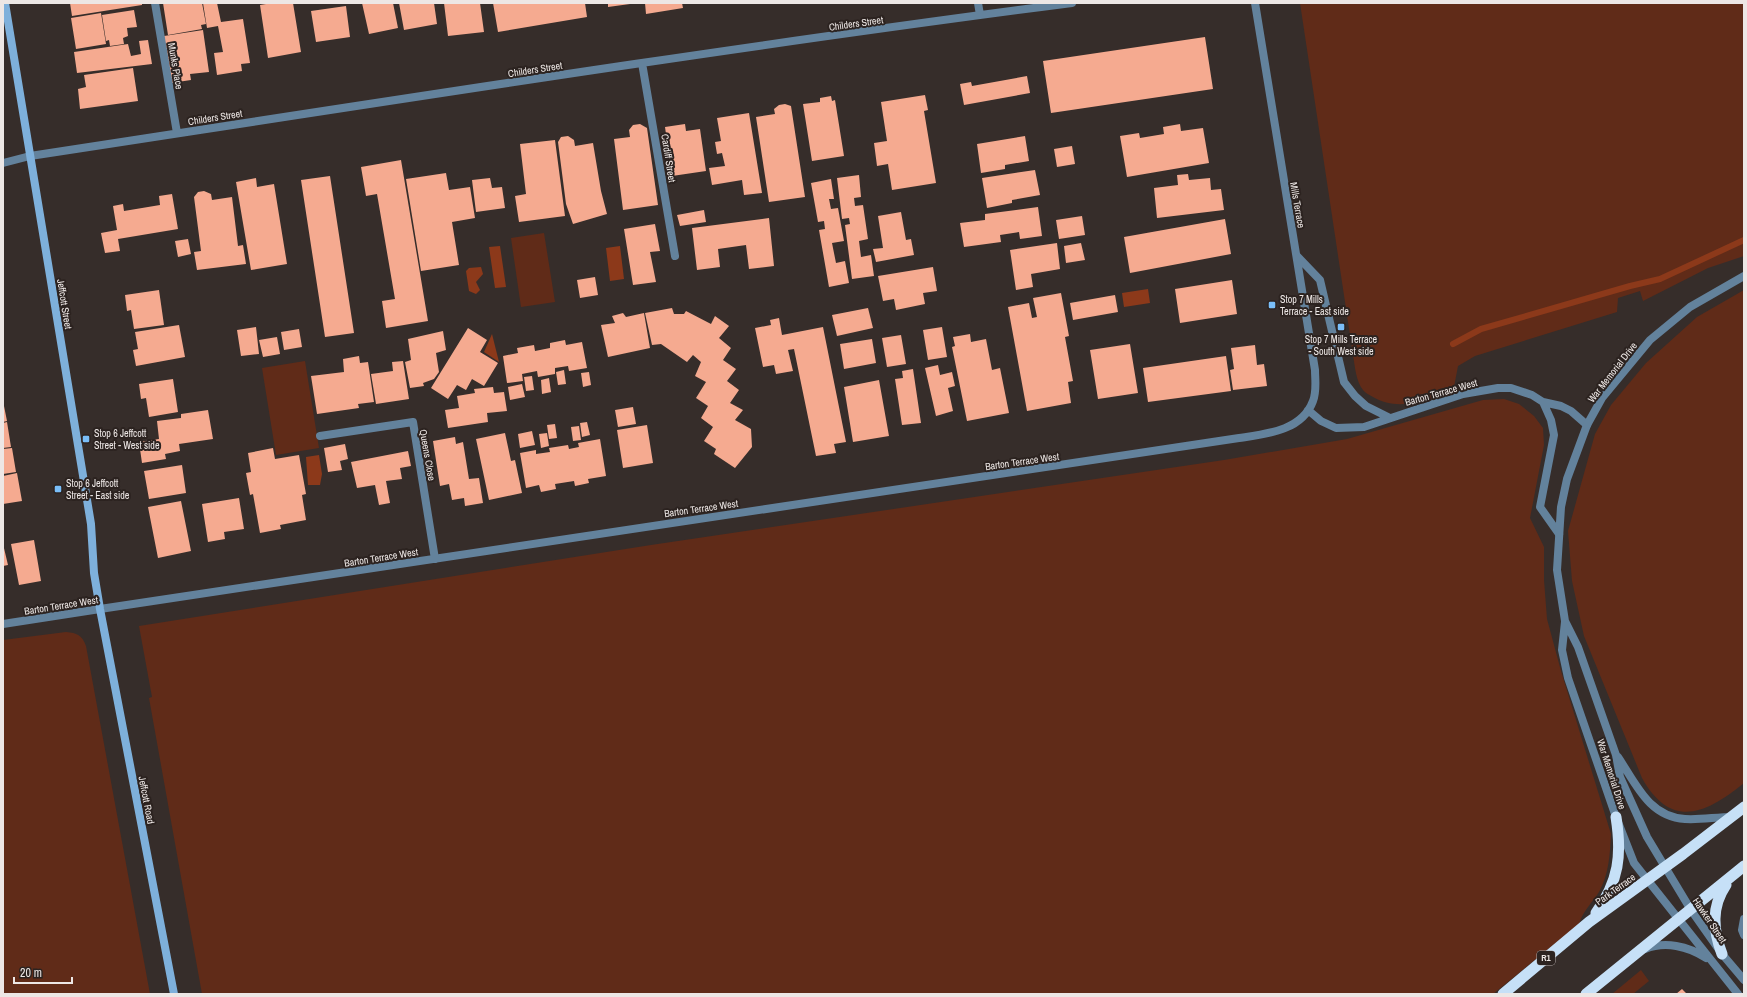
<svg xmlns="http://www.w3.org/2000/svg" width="1747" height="997" font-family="'Archivo Narrow',sans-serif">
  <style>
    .green { fill: #602b18 }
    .water { fill: #8c391a }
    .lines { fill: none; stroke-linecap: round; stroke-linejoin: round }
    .stream { stroke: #8c391a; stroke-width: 6 }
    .building { fill: #f5aa90 }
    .minor { stroke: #63829c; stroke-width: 8 }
    .tertiary { stroke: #63829c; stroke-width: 8 }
    .secondary { stroke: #7eb0db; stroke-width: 8 }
    .trunk { stroke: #c6e0f7; stroke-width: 11 }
    .poi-dot { fill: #7abef8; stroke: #2c2320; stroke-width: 1.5 }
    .labels { text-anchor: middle; stroke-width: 4; stroke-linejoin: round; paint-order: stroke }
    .shield { fill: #2c2320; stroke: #b3acaa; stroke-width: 1 }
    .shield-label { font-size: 9px; font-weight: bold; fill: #ede7e5 }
    .street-label { font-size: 10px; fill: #ede7e5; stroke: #2c2320 }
    .poi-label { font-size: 10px; fill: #ede7e5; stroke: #2c2320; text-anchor: start }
  </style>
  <rect width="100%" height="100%" fill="#362d2a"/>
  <!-- green -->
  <path class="green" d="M1300 3H1744V256L1708 268 1643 301 1640 291 1618 298 1617 312 1475 356 1458 366 1453 392C1427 400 1398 412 1373 397 1370 395 1365 393 1363 390 1356 381 1355 367 1353 355Z
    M544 233 555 302 521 307 511 238Z
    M1744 290V783C1706 814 1671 830 1642 778L1584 636 1572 581 1568 531 1595 434 1611 405 1646 363 1697 317Z
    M305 361 319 448 276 455 262 368Z
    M1504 399 1519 404 1534 416 1543 428 1544 445 1530 518 1544 547V580L1547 619 1561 671 1611 834C1610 854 1609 874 1599 892 1592 903 1583 911 1579 924L1493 994H202L149 698 152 697 139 626 651 545 1224 460 1347 439 1483 400Z
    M66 632C77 633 82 635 86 646L150 994H3V640Z
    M1641 970 1649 981 1633 994H1612Z"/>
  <!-- water -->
  <path class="water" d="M500 246 506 287 495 288 489 247Z
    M620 246 624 279 610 281 606 248Z
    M481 267 483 274 476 282 480 290 476 294 469 291 466 271 469 268Z
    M1148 289 1150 303 1124 307 1122 293Z
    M492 334 499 362 484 352Z
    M319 455 322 474 320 485H308L306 457Z"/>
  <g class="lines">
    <!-- stream -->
    <path class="stream" d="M1453 344 1481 329 1630 286 1660 279 1744 240"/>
  </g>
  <!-- building -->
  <path class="building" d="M70 3H142V5L72 16Z
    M163 3H202L206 24 201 25 202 29 168 35Z
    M203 3H217L221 22 243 19 250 63 241 64 242 71 217 75 214 53 223 52 218 26 207 28Z
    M272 3H293L301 52 268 58 260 5Z
    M362 3H393L398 28 369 34Z
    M399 3H434L437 24 404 30Z
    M444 3H480L484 32 448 36Z
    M493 3H585L587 17 498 32Z
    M608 3H630V4L608 7Z
    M645 3H682L683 8 646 14Z
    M346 6 350 37 316 42 311 11Z
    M134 10 137 27 127 28 128 36 123 38 124 44 110 46 109 40 106 41 102 15Z
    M101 13 106 44 76 49 71 18Z
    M203 30 209 72 190 74 191 80 171 83 164 36Z
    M1205 37 1213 89 1051 113 1043 61Z
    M148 40 152 64 77 73 74 52 128 44 131 56 141 54 139 41Z
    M133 68 138 101 80 109 78 89 86 87 84 75Z
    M1027 76 1030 93 964 105 960 84 971 82 972 86Z
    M925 95 928 110 924 111 936 183 892 190 888 164 877 166 874 143 887 141 881 102Z
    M831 96 832 101 835 100 844 156 812 161 803 104 820 102V98Z
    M785 104 791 106 805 197 769 202 756 117 775 114 774 109 779 105Z
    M749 113 762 193 744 195 742 180 712 185 709 168 725 166 722 153 717 154 715 142 721 141 717 118Z
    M640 124 647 128 658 205 623 210 614 139 630 137 629 130 633 125Z
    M685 124 686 131 700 129 706 171 672 176 665 127Z
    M1180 124 1181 131 1203 128 1209 163 1127 177 1120 136 1139 133 1140 138 1164 134 1163 127Z
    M568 136 574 140 575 146 593 143 601 191 607 214 573 224 566 204 558 142 561 137Z
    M1025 136 1029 161 1005 165V169L981 173 977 144Z
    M555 140 565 216 519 222 515 196 526 194 520 144Z
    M1072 146 1075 164 1057 167 1054 149Z
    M401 160 428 321 386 328 382 301 395 299 377 194 366 196 361 167Z
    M1035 170 1040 195 1012 200V203L987 208 982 178Z
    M446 173 449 190 470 187 475 218 452 222 459 265 421 271 406 179Z
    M1188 174 1189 180 1210 178 1211 190 1221 189 1224 210 1157 218 1154 188 1178 185 1177 175Z
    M859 175 861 197 854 198 855 206 863 205 868 239 859 241 861 257 871 255 874 276 852 279 845 225 850 224 849 218 842 219 837 178Z
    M330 176 354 333 325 337 301 180Z
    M256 178 257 187 274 184 287 264 251 270 236 182Z
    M490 178 492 188 502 187 505 208 476 212 472 180Z
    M831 179 834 199H829L831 209 838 208 844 241 832 243 836 263 845 261 849 283 829 287 819 230 825 229 824 221 818 222 811 183Z
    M204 191 211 194 212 200 232 197 238 246 243 245 246 264 197 270 194 252 201 251 194 197 198 192Z
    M172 194 178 229 118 239 120 251 105 253 101 233 117 230 113 206 123 204 124 211 160 205 159 196Z
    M1038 207 1042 236 1020 239 1019 232 1000 235 1001 242 964 247 960 223 985 220V214Z
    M704 210 706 222 680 226 677 215Z
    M901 212 906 240 911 239 914 255 876 262 873 249 883 248 878 216Z
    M1082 216 1085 235 1059 239 1056 220Z
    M769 218 774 266 749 269 746 245 718 249 720 267 697 270 692 228Z
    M1225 219 1231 254 1130 273 1124 237Z
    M655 224 660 251 650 252 656 282 633 285 624 229Z
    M188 239 191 254 178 257 175 241Z
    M1057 243 1060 269 1031 274 1033 287 1016 290 1010 250Z
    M1081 243 1085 260 1066 263 1064 246Z
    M933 267 937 291 923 293 925 304 896 310 894 299 883 301 878 276Z
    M595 277 598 295 580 298 577 280Z
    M1232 280 1237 314 1180 323 1175 289Z
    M159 290 164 325 134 329 131 310 127 311 125 295Z
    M1061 293 1069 336 1065 337 1073 381 1068 382 1071 403 1027 411 1008 307 1029 303 1032 318 1037 317 1033 298Z
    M1115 295 1118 312 1073 320 1070 303Z
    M672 308 674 314H684L686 311 711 324 715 316 729 326 719 338 731 348 723 360 736 369 727 381 739 390 730 403 743 410 735 420 751 429 752 447 735 468 714 454 716 449 704 441 713 427 701 418 708 406 696 398 706 382 695 376 701 362 693 355 687 362 661 344 652 345 645 313Z
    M868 308 873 328 837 336 832 315Z
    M623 313 626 317 644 313 650 348 608 357 601 325 615 323 612 316Z
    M779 318 782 335 823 327 846 442 834 444 836 453 816 456 794 349 788 350 793 371 776 374 774 365 763 367 755 328 771 325 770 320Z
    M179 325 185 357 136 366 133 350 138 349 135 332Z
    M256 327 259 354 241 356 237 330Z
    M942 327 947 357 928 360 923 330Z
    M468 328 487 340 480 352 498 363 484 386 472 379 466 390 457 385 448 399 431 388Z
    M299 329 302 347 284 350 281 332Z
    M443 331 446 350 436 353 439 372 434 379 423 383 424 386 410 388 405 362 411 360 408 339Z
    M970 334 971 342 986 339 992 370 1000 368 1009 413 967 421 952 347 955 346 953 337Z
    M901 335 906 364 887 367 882 338Z
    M277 337 280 354 263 357 259 340Z
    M872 339 876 363 844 369 840 344Z
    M565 340 566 345 582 342 587 368 569 371 568 366 555 368V374L538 377 537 371 522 374 523 381 507 383 503 356 518 353 517 348 534 345 535 351 550 348V343Z
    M1130 344 1138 393 1098 399 1090 350Z
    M1255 345 1257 365 1264 364 1267 386 1233 390 1230 370 1234 369 1231 348Z
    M359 356 360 363 368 362 374 402 358 404 359 408 317 414 311 376 344 372 343 359Z
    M1226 356 1231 391 1148 402 1143 368Z
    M403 361 409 399 376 404 371 374 393 371 392 362Z
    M938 365 940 375 952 372 955 386 948 388 953 411 936 416 925 368Z
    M913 369 921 423 902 425 895 379 903 378 902 371Z
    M564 370 566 384 558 385 556 372Z
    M589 372 591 385 583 387 581 373Z
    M532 376 534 390 526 391 524 377Z
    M549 378 551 392 542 394 541 380Z
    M173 379 178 412 149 417 146 398 141 399 139 384Z
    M879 380 889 436 853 442 844 387Z
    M522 384 525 397 510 400 508 387Z
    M493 387 494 393 504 392 507 411 487 413 488 422 448 428 445 410 459 408 457 396 475 393 474 389Z
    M3 401 7 421 3 422Z
    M633 407 636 424 618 427 615 410Z
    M208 410 213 439 179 444 180 451 165 454 166 459 142 463 139 442 159 439 157 421 181 418V414Z
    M7 422 11 447 3 448V423Z
    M587 422 590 435 582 437 580 423Z
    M555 424 557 438 549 439 547 425Z
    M647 425 653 463 623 468 617 430Z
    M579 426 581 440 573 441 571 427Z
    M532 431 535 445 520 448 518 434Z
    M505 433 511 461 515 460 522 493 489 500 476 439Z
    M547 433 549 446 541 448 539 434Z
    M455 437 456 444 463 442 469 479 479 478 483 503 465 506 464 498 452 500 449 484 440 486 433 441Z
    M600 439 606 476 588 479 589 483 575 486 574 481 555 484 556 489 541 492 539 485 526 488 520 453 536 450V454L550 452 549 448 568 445 569 449 579 447 578 443Z
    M345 444 348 459 340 461 342 470 328 472 324 448Z
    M12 448 16 472 3 474V449Z
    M273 448 275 459 299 455 306 494 302 495 306 520 280 525 281 529 260 533 253 494 250 495 246 473 251 472 248 453Z
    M408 451 411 466 400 468 402 479 386 481 390 503 379 505 375 485 357 488 351 462Z
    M182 465 186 493 149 499 144 471Z
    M17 473 22 501 3 504V476Z
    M239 498 244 529 224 532 225 539 208 542 202 504Z
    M181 501 191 551 158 558 148 507Z
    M34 540 41 581 19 585 11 544Z
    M3 544 8 565 3 566Z
    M1682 989 1687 994H1676Z"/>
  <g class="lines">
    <!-- minor -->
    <path class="minor" d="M155 3 177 133
      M978 3 980 15
      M642 63 675 256
      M3 163 30 156C377 103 724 48 1072 3
      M1297 256 1320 280 1344 382 1355 396 1366 406 1390 418
      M1543 402 1551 420 1554 435 1540 507 1559 534
      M1308 410 1321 421 1336 428 1364 427 1463 394 1498 388H1511L1532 395 1543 402 1561 406 1571 411 1587 425
      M320 436 413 422 435 559
      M100 609 1239 438C1266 434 1302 431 1313 401 1317 391 1315 380 1315 370L1255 3
      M1744 919 1742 930 1744 935"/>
    <!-- tertiary -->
    <path class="tertiary" d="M1744 276 1690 307 1650 340 1602 398 1587 425 1567 479 1561 507 1557 570 1565 621 1578 647 1616 755 1620 777 1647 837 1691 910 1722 954 1744 980
      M1565 622 1562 650 1568 678 1616 817 1634 863 1738 994
      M3 624 100 609
      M1618 757C1636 784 1649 817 1685 819 1701 820 1716 817 1732 817
      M1645 949C1665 941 1688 946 1706 958"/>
    <!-- secondary -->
    <path class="secondary" d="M5 3 91 524 94 573 100 609 174 994"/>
    <!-- trunk -->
    <path class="trunk" d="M1596 913C1619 881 1622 855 1616 817
      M1722 954C1713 930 1711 907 1726 885
      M1503 994 1589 922 1683 854 1744 807
      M1586 994 1744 866"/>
  </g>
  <!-- markers -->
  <g class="poi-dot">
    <rect x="1268" y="301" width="8" height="8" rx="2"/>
    <rect x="1337" y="323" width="8" height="8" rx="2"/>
    <rect x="82" y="435" width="8" height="8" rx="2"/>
    <rect x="54" y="485" width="8" height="8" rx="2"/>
  </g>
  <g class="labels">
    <!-- shield labels -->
    <rect class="shield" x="1537" y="951" width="18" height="14" rx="3"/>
    <g class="shield-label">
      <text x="1546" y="961">R1</text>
    </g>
    <!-- street labels -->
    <g class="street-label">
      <text transform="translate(856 23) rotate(-8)" y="4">Childers Street</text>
      <text transform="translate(176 66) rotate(80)" y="4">Munks Place</text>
      <text transform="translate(535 69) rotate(-9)" y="4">Childers Street</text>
      <text transform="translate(215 117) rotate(-9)" y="4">Childers Street</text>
      <text transform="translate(669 158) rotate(81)" y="4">Cardiff Street</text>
      <text transform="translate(1298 205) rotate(80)" y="4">Mills Terrace</text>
      <text transform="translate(65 304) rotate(81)" y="4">Jeffcott Street</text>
      <text transform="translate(1612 372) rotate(-52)" y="4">War Memorial Drive</text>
      <text transform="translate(1441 392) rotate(-16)" y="4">Barton Terrace West</text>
      <text transform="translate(428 455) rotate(80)" y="4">Queens Close</text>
      <text transform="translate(1022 461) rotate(-8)" y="4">Barton Terrace West</text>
      <text transform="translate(701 508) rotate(-8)" y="4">Barton Terrace West</text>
      <text transform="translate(381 557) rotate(-9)" y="4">Barton Terrace West</text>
      <text transform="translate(61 605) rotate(-9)" y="4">Barton Terrace West</text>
      <text transform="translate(1612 774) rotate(72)" y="4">War Memorial Drive</text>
      <text transform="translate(147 800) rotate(79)" y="4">Jeffcott Road</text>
      <text transform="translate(1615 889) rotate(-36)" y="4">Park Terrace</text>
      <text transform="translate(1710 920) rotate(56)" y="4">Hawker Street</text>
    </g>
    <!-- poi labels -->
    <g class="poi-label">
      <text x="1280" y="303">Stop 7 Mills<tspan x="1280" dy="12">Terrace - East side</tspan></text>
      <text x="1341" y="343" text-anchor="middle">Stop 7 Mills Terrace<tspan x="1341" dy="12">- South West side</tspan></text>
      <text x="94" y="437">Stop 6 Jeffcott<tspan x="94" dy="12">Street - West side</tspan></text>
      <text x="66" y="487">Stop 6 Jeffcott<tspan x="66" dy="12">Street - East side</tspan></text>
    </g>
  </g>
  <!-- border -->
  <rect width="1747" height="997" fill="none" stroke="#ede7e5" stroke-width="8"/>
  <!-- scale -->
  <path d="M14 977v6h58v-6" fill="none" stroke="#ede7e5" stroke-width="2"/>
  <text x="20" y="977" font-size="12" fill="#ede7e5" stroke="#2c2320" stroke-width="3" paint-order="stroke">20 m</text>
</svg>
